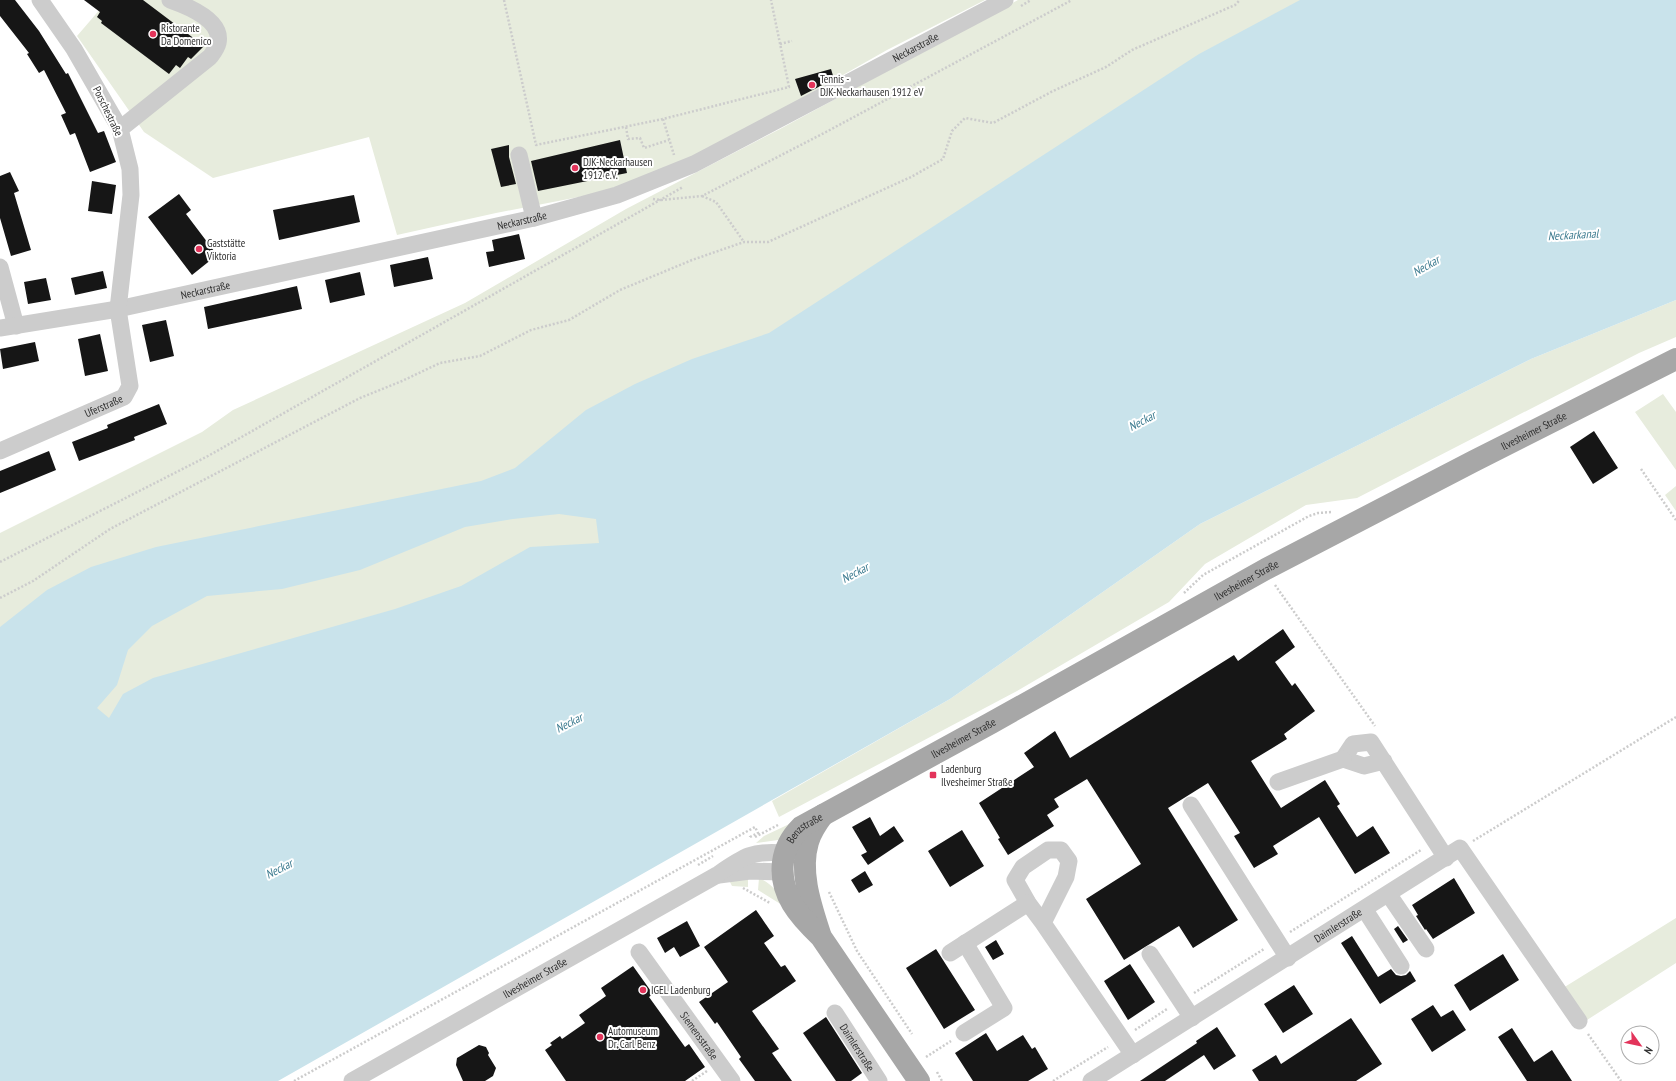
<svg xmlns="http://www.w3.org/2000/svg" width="1676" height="1081" font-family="'PT Sans Narrow',sans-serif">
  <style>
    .green { fill: #e7ecdd }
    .water { fill: #c9e3eb; fill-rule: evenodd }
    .building { fill: #161616 }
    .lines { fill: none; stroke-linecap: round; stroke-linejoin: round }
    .path { stroke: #ccc; stroke-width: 2.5; stroke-dasharray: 2 2; stroke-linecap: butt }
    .minor { stroke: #ccc; stroke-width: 17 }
    .major { stroke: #a7a7a7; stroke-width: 22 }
    .poi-dot { fill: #e3345b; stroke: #fff; stroke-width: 1.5 }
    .labels { text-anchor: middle; stroke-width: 4; stroke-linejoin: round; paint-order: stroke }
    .poi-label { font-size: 11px; fill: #2f2f2f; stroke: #fff; text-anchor: start }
    .street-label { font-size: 11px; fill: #2f2f2f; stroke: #fff }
    .water-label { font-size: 12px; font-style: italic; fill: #3e7c90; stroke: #fff }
  </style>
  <rect width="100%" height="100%" fill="#fff"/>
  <!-- green -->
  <path class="green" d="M108 0H985L887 50 688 163 625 188 496 213 397 235 369 137 213 178 144 132 77 36Z
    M1018 0H1676L0 1081V533L202 432 233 410 465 303 626 209 780 129Z
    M1676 300V337L1639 353 1357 498 1306 505 1205 564 1169 602 1017 691 779 817 772 801 950 699 1200 524 1531 359Z
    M1663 394 1676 412V470L1635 412Z
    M1676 486V511L1665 495Z
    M802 818 778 840 756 843 764 836Z
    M748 878V887L732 886 729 880Z
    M759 878C773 885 777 890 782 905L758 890Z
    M1676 918V963L1587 1020 1563 988Z"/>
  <!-- water -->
  <path class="water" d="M1300 0H1676V300L1531 359 1200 524 950 699 278 1081H0V627L47 590 91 567 156 547 481 481 515 468 586 410 635 384 692 359 769 333 1199 54ZM559 514 596 519 599 543 530 547 461 586 395 609 153 678 123 694 109 718 97 708 117 685 128 650 152 626 207 596 282 589 360 570 465 527 513 519Z"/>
  <!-- building -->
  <path class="building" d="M0 0H15L39 31 66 74 68 73 98 133 104 131 116 162 90 172 75 133 70 135 61 115 66 113 44 70 39 73 27 54 29 53 0 16Z
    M84 0H143L204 46 191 59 188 57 180 68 176 65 169 74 101 23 102 21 97 17 100 12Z
    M831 69 834 79 801 96 795 79Z
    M620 140 627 173 538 191 531 161Z
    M509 145V157L516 184 501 187 491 149Z
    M10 172 19 191 14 193 31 250 11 256 0 218V176Z
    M92 181 116 185 112 214 88 211Z
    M179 194 191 210 186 214 217 255 192 275 148 217Z
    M354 195 360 222 279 240 273 210Z
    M519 234 525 259 489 267 486 252 494 251 492 240Z
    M428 257 433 279 394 287 390 265Z
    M103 271 107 288 75 295 71 278Z
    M360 272 365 295 330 303 325 280Z
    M46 278 51 300 28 304 24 282Z
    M297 286 302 309 208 329 204 307Z
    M166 320 174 356 150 362 142 325Z
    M100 334 108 371 85 376 78 339Z
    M35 342 39 361 3 369 0 349Z
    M159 404 167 424 134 437 135 440 79 461 72 442 108 428 107 425Z
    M1594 431 1618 468 1593 484 1570 447Z
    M49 451 56 470 0 493V471Z
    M1283 629 1295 647 1275 662 1292 686 1295 683 1315 711 1284 734 1287 739 1251 761 1281 808 1325 780 1340 804 1337 806 1357 837 1373 826 1390 853 1355 874 1319 817 1273 846 1278 854 1254 868 1234 836 1240 833 1208 783 1168 808 1238 920 1193 948 1179 926 1124 960 1086 899 1141 864 1087 779 1054 799 1059 807 1047 815 1054 826 1008 855 998 839 1000 838 979 803 1034 767 1024 753 1055 731 1070 758 1234 655 1238 661Z
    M870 817 880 836 894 826 904 841 868 865 861 855 867 852 852 827Z
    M962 830 984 866 950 887 928 851Z
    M865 871 873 885 859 893 851 880Z
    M1454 878 1475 913 1433 939 1426 929 1425 930 1416 916 1418 915 1412 905Z
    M756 910 774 936 764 943 781 967 785 965 796 981 752 1011 779 1049 772 1053 792 1081H755L739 1059 741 1057 717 1022 715 1024 699 1002 728 982 704 947Z
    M687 921 700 946 680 957 674 947 665 953 657 938Z
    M1398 926 1408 940 1403 943 1394 929Z
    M1352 936 1378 977 1391 969 1396 975 1401 976 1406 975 1410 971 1416 981 1380 1004 1341 943Z
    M996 940 1004 954 993 960 985 947Z
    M936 949 975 1010 944 1029 906 968Z
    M1503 954 1519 980 1470 1011 1454 985Z
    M1130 964 1155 1002 1128 1020 1104 981Z
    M633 966 653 994 649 997 685 1047 689 1044 705 1067 685 1081H566L545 1050 552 1045 550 1043 560 1036 562 1039 585 1023 579 1015 606 996 601 988Z
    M1294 985 1313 1014 1283 1033 1264 1004Z
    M1433 1005 1441 1017 1453 1010 1466 1030 1432 1052 1411 1019Z
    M826 1017 862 1073 851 1081H836L803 1033Z
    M1351 1018 1382 1064 1356 1081H1259L1252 1070 1276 1055 1281 1064Z
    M1217 1027 1236 1056 1214 1070 1204 1055 1165 1081H1140L1197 1043 1196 1041Z
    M1512 1028 1534 1062 1552 1050 1572 1081H1527L1498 1037Z
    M986 1033 997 1051 1023 1035 1032 1049 1035 1047 1048 1069 1028 1081H973L955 1053Z
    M479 1045 486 1047 489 1053 488 1055 496 1068 493 1076 485 1081H463L456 1065 457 1058Z"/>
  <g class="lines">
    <!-- path -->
    <path class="path" d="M504 0 536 145 663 119 789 87 771 0
      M1021 6 1031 0
      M780 44 792 41
      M663 119 674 155
      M626 127 628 139 640 138 644 148 669 140
      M702 196 716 202 744 242
      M653 199 661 200 702 196 826 132 1072 0
      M1641 469 1676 520
      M0 562 208 456 683 187
      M1275 585 1375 726
      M1184 593 1203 575 1309 516 1318 513 1332 512
      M0 598 33 581 110 529 360 398 402 381 440 363 480 356 531 330 569 320 620 290 692 260 744 242H768L911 177 943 159 952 131 965 118 993 123 1053 91 1106 67 1132 50 1235 5 1240 0
      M755 837 778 825
      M1473 841 1676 717
      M698 865 713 856
      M743 888 770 903
      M829 892 857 951 912 1034
      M1290 932 1421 850
      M1194 993 1264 949
      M1135 1030 1167 1009
      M1588 1034 1621 1081
      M926 1057 951 1041
      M937 1072 942 1081
      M294 1081 755 827 758 833 750 837V839
      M692 1081 707 1071
      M1053 1081 1108 1047"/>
    <!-- minor -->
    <g class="minor">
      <path d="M120 129 210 57C213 53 217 48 218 43 223 20 187 6 170 0"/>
      <path d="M519 155 534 218"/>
      <path d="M0 267 16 326"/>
      <path id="s1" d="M0 328 118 309 534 218 617 195 694 164 1005 0"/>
      <path id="s2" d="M0 451 124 397 130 386 118 309 131 195 130 169 120 129 74 49 40 0"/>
      <path d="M1384 761 1364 766 1343 759 1353 744 1371 742 1446 858"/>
      <path d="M1278 782 1343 759"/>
      <path d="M1191 805 1288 958"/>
      <path d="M719 875 750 871 782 872"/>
      <path d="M1389 895 1426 949"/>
      <path d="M1365 910 1401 966"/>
      <path d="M1043 923 1028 903 1015 880 1023 867 1048 850H1061L1069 861 1066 877 1043 923 1133 1055"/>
      <path id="s3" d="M639 952 732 1081"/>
      <path d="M950 953 1028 903"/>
      <path d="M1150 954 1192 1018"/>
      <path id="s4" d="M835 1013 879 1081"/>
      <path d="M964 1033 1004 1008 965 943"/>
      <path id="s5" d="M352 1081 717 875C743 857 752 850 784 853"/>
      <path id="s6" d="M1091 1081 1460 848 1579 1021"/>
    </g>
    <!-- major -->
    <g class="major">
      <path d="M820 934C811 906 799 872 808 842 811 832 817 823 823 815"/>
      <path id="s7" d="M919 1081 821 937C799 916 779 894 783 862 785 847 791 837 801 827L991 723 1266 569 1474 461 1676 359"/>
    </g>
  </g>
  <!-- markers -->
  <g class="poi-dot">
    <circle cx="153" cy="34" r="4"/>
    <circle cx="812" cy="85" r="4"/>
    <circle cx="575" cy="168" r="4"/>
    <circle cx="199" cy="249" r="4"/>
    <rect x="929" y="771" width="8" height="8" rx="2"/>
    <circle cx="643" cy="990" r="4"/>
    <circle cx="600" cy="1037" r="4"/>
  </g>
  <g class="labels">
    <!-- poi labels -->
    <g class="poi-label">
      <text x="161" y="32">Ristorante<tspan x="161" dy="13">Da Domenico</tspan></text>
      <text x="820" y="83">Tennis -<tspan x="820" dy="13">DJK-Neckarhausen 1912 eV</tspan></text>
      <text x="583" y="166">DJK-Neckarhausen<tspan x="583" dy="13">1912 e.V.</tspan></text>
      <text x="207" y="247">Gaststätte<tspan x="207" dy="13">Viktoria</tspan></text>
      <text x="941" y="773">Ladenburg<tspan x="941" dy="13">Ilvesheimer Straße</tspan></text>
      <text x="651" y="994">IGEL Ladenburg</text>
      <text x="608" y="1035">Automuseum<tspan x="608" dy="13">Dr. Carl Benz</tspan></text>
    </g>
    <!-- street labels -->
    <g class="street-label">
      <text dy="4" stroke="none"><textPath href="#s1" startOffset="965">Neckarstraße</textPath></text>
      <text transform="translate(108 111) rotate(64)" y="4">Porschestraße</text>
      <text dy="4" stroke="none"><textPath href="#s1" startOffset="533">Neckarstraße</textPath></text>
      <text dy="4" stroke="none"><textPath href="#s1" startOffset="209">Neckarstraße</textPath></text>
      <text dy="4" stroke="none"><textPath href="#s2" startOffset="113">Uferstraße</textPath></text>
      <text dy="4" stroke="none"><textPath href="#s7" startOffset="1135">Ilvesheimer Straße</textPath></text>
      <text dy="4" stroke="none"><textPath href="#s7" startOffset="811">Ilvesheimer Straße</textPath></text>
      <text dy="4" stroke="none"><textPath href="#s7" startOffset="487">Ilvesheimer Straße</textPath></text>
      <text dy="4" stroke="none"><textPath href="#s7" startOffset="304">Benzstraße</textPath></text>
      <text dy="4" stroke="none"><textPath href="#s6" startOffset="292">Daimlerstraße</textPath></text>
      <text dy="4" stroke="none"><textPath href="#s5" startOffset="210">Ilvesheimer Straße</textPath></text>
      <text dy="4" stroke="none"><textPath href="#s3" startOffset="103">Siemensstraße</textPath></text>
      <text dy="4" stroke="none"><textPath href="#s4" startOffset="41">Daimlerstraße</textPath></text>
    </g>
    <!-- water labels -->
    <g class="water-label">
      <text transform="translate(1573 235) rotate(-3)" y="4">Neckarkanal</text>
      <text transform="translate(1426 266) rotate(-30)" y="4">Neckar</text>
      <text transform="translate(1142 421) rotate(-28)" y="4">Neckar</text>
      <text transform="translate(855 573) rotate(-28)" y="4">Neckar</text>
      <text transform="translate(569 723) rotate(-27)" y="4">Neckar</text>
      <text transform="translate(279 869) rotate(-27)" y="4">Neckar</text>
    </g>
  </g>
  <!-- north arrow -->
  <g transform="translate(1640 1045) rotate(123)"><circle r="19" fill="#ffffff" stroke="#acacac"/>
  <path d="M0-3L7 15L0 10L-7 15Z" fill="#e3345b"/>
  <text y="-6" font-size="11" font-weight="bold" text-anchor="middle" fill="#2f2f2f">N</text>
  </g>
</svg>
